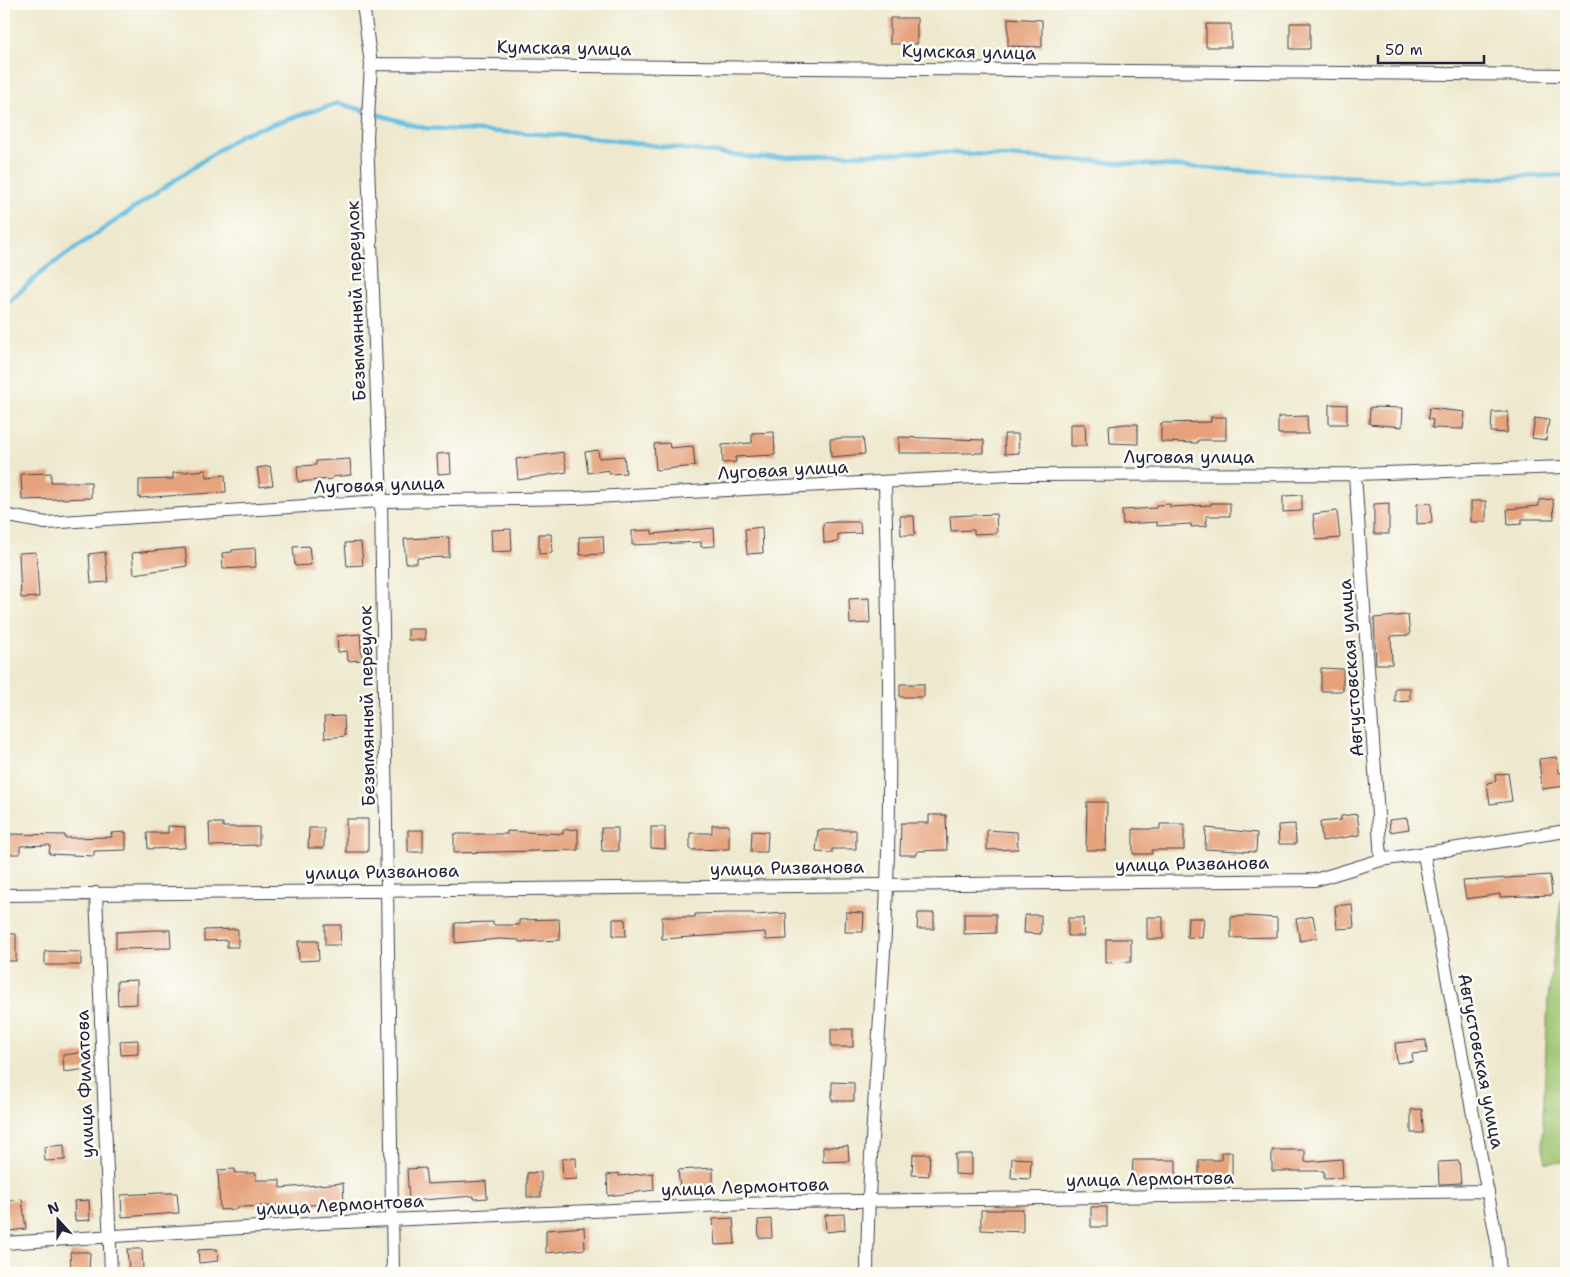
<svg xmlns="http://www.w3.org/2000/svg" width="1570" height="1277" font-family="'Shantell Sans',sans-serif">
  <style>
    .green { fill: #9fc46f; stroke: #607355 }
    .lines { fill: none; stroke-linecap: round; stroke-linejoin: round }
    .stream { stroke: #63bde1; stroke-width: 4.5 }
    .building { fill: #e5a27b }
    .street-casing { stroke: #414051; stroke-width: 14 }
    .street { stroke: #fff; stroke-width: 12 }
    .labels { text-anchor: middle; stroke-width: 5; stroke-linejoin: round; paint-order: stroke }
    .street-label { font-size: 18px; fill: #22223b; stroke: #fdfcf7 }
  </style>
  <rect width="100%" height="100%" fill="#fdfcf7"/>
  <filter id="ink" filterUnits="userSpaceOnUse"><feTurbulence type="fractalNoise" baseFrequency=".02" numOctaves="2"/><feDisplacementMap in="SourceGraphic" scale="10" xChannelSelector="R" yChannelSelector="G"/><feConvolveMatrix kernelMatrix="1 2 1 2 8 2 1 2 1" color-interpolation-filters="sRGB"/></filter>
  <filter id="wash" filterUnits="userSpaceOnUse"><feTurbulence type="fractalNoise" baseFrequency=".0096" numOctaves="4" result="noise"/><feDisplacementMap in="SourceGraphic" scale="20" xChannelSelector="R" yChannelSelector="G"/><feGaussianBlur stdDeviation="1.12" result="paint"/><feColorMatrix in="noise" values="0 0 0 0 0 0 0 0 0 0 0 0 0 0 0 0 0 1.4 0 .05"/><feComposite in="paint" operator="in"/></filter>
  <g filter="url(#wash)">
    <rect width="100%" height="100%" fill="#eee9ce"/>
    <!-- green -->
    <path class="green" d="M1566 863V1162L1546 1163 1542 1144 1548 998Z"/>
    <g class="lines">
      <!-- stream -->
      <path class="stream" d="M4 306 45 269 242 134 338 103 424 128 577 136 757 158 937 152 1422 181 1566 175"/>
    </g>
    <g id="blocks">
      <!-- building -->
      <path class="building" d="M890 18H917V44H890Z
        M1008 18 1042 20V47L1008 46Z
        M1290 23H1310V49H1290Z
        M1206 24H1231V47H1206Z
        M1329 404 1347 405V424H1329Z
        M1370 407 1403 408 1402 427 1369 424Z
        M1429 408 1465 412 1463 429 1432 428 1433 420 1428 419Z
        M1492 412H1508L1507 433 1491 432Z
        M1307 416 1308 434H1278V417Z
        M1211 417H1226V440H1198V443L1161 442V423L1211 422Z
        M1535 418 1549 420 1546 440 1532 438Z
        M1070 424H1085L1086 446H1070Z
        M1125 424H1138V444L1110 443 1109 426Z
        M774 432 775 455 735 457 736 462 723 463 722 445 752 443V433Z
        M1004 434H1018L1019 453 1005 454Z
        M899 437 984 440V453H899Z
        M842 438H863L865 454 831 457 830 439Z
        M669 443 670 448 693 446 695 466 656 470 654 444Z
        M598 450 599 458 624 456 626 473 609 474V470L588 473 585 452Z
        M563 452 567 472 518 480 516 459Z
        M450 453 451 473 438 474 437 454Z
        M350 459 351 475 332 477V479L298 482 297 466 316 465V461Z
        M270 466 273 485 260 487 257 468Z
        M206 470 207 477 225 475 226 492 139 498V480L173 479V473Z
        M51 473V482H91V498L22 500 21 474Z
        M1302 495V511L1283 512V496Z
        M1553 499 1554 519H1522V524L1508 525 1507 509 1539 506V500Z
        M1471 501H1486V522H1471Z
        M1211 503H1230V516H1206L1207 526 1191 527V524L1157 526V522L1123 524 1122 510 1156 508V505L1170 504V507L1211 505Z
        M1389 503V534H1374V504Z
        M1431 503 1432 523 1417 524V504Z
        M1337 511 1340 538 1316 540 1313 514Z
        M996 514 997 533 974 534V530L951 531 950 516Z
        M900 516H914L915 535H901Z
        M837 522H860L861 533 838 534V542L824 543 823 523Z
        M762 527 763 553 747 554 745 529Z
        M714 528 715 546 701 547V542L632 545V531L652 530V534Z
        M511 529 512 551 492 552 491 530Z
        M539 534H551L552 553 539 554Z
        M603 536 604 554 580 555 579 537Z
        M449 537V557L417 558V563H406L404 539Z
        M361 542 363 565 347 566 345 543Z
        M309 546 311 565 295 566 293 547Z
        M185 548 187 566 134 574 132 553Z
        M255 548 256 567 223 569 222 553 232 552V550Z
        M36 552 39 597 21 598 19 553Z
        M105 552 108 582 91 583 89 554Z
        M869 598 870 623 850 624 849 599Z
        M1408 615 1410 635 1391 636 1392 664H1376L1374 618Z
        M408 629H425V640H408Z
        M360 634 362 660 348 661 347 651 338 652 337 636Z
        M1321 668 1343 669V691H1321Z
        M900 684H924V697H900Z
        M1395 688H1410V701L1395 702Z
        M344 716 345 736 325 738 324 717Z
        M1557 757 1559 773 1566 772V786L1542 789 1539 759Z
        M1508 773 1512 801 1490 804 1487 783 1496 781 1495 775Z
        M1087 802H1107L1106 850H1086Z
        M1357 814 1360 835 1322 841 1320 822 1341 820V816Z
        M929 815H946L947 850 917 851V855H900L901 823H929Z
        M1407 818 1409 829 1390 832 1389 820Z
        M346 819H368V852H346Z
        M209 823H223V827H259V845L210 846Z
        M1160 824H1184V850H1152V854H1133V829H1160Z
        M1295 824 1296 844H1279L1278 825Z
        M712 825H729V849L690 850V833H712Z
        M168 826 185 827V848L148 849 147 833H168Z
        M651 827H665V849L651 848Z
        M309 828H324V848H308Z
        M601 828H618V851H602Z
        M1206 828 1257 833 1256 852 1205 849Z
        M578 829V850L454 853V834H507V831L563 834V830Z
        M408 830H423V852H408Z
        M818 830H856V849H832V853L816 852Z
        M987 830 1017 832 1018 849 987 850Z
        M752 831 768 832 767 852H751Z
        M126 832V850L94 851V856L49 854 50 845 20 846V854H9V834L65 835V838L112 837 111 833Z
        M1550 875 1552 895 1500 897V894L1466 899 1463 881Z
        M1352 904 1354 928 1337 929 1335 906Z
        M846 912 864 913 863 932H845Z
        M727 913H754V915L786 913 787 939 766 940 765 932 662 939V917H695V914Z
        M918 913H934V929H917Z
        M964 914H996V933L964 934Z
        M1025 915H1041V934L1024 933Z
        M1246 916 1277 918V937L1231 938V917Z
        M1313 916 1317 938 1300 941 1296 919Z
        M1147 917H1163V939H1147Z
        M1068 918H1083L1084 936H1068Z
        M1188 918H1204L1202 938 1187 937Z
        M559 919 560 940 519 942V940L499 939 455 943V923L493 922V925H519V920Z
        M613 919H625L626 936H613Z
        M325 925H341L340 945H325Z
        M238 929V947H227V940L204 941V930Z
        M156 930H170L171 948 116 949V932Z
        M4 934H16V961H4Z
        M1106 939H1131V962L1106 963Z
        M298 941H318L319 960 299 961Z
        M45 951 81 952V965H45Z
        M137 980V1004L118 1005 117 981Z
        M831 1029H853V1047H831Z
        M138 1040V1054L121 1055 120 1041Z
        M1426 1040 1427 1053 1412 1054 1413 1061 1397 1063 1395 1043Z
        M86 1052 88 1069 64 1072 63 1055Z
        M832 1082 854 1083V1101H832Z
        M1422 1109 1423 1133H1411V1110Z
        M64 1145 65 1160 45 1161 44 1147Z
        M848 1146 849 1161 823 1162V1147Z
        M1272 1150H1305V1162L1342 1159 1343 1178 1324 1179V1171H1272Z
        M1221 1152H1232V1179H1199V1160H1221Z
        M913 1154H930L929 1176 912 1175Z
        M955 1154H972V1175L955 1174Z
        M576 1158 577 1179 563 1180 562 1159Z
        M1012 1158 1031 1159 1030 1179 1011 1178Z
        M1133 1160H1176V1179L1132 1177Z
        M1459 1161 1461 1183 1439 1184 1438 1162Z
        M425 1168 427 1184 486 1181 487 1198 474 1199V1196L409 1201 407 1169Z
        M713 1168V1184L680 1188 678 1170Z
        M235 1169V1173H256V1180H280V1188L343 1183 344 1204 237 1207V1209L220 1210 218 1170Z
        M541 1172V1197H527V1173Z
        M619 1173V1176L653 1173 654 1190 608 1196 607 1175Z
        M159 1193H177L179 1213 122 1217 121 1195Z
        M22 1199 26 1229 9 1231 5 1201Z
        M89 1200 90 1220 75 1221 74 1201Z
        M1091 1207H1107V1227H1091Z
        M1003 1209H1023V1232L981 1230V1210H1003Z
        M844 1214 845 1230 826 1232 825 1215Z
        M733 1218 735 1244 715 1245 713 1219Z
        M771 1219 772 1238H759L758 1220Z
        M584 1227 585 1249 546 1253V1230Z
        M127 1249H142L143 1269 129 1270Z
        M217 1249 218 1261 199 1263 198 1250Z
        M70 1252H90L89 1271 71 1273Z"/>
    </g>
  </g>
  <g filter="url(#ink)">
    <use href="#blocks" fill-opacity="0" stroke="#414051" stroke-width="1"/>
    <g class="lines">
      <defs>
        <path id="street" d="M363 4 371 64 367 138 381 501 393 1273
          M371 64 1566 75
          M1355 474 1381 860
          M4 515 46 523 381 501 576 498 1012 475 1355 474 1566 467
          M1424 855 1498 1247 1500 1273
          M96 893 111 1273
          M4 895 1315 880 1381 860 1566 831
          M4 1243 323 1223 791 1202 1488 1191
          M867 1273C868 1143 883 1014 887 884 892 750 888 616 885 482"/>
      </defs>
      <!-- street casing -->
      <use href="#street" class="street-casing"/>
      <!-- street -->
      <use href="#street" class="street"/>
    </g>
  </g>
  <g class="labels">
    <!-- street labels -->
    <g class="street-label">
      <text transform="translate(564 48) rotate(1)" y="6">Кумская улица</text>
      <text transform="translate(969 52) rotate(1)" y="6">Кумская улица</text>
      <text transform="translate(356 301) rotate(-92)" y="6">Безымянный переулок</text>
      <text x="1189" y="463">Луговая улица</text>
      <text transform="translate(783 470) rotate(-3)" y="6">Луговая улица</text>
      <text transform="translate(379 485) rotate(-2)" y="6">Луговая улица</text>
      <text transform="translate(1351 668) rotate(-94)" y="6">Августовская улица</text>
      <text transform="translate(367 706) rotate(-91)" y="6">Безымянный переулок</text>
      <text transform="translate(1192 864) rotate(-1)" y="6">улица Ризванова</text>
      <text transform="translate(787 868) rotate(-1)" y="6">улица Ризванова</text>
      <text transform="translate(382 872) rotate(-1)" y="6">улица Ризванова</text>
      <text transform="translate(1481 1061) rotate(79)" y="6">Августовская улица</text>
      <text transform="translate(85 1084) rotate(-92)" y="6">улица Филатова</text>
      <text transform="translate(1150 1179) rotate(-1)" y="6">улица Лермонтова</text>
      <text transform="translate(745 1187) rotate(-2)" y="6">улица Лермонтова</text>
      <text transform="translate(340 1205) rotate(-3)" y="6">улица Лермонтова</text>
    </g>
  </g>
  <!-- margin -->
  <rect width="1570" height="1277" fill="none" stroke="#fdfcf7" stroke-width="20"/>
  <!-- north arrow -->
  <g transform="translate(58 1220) rotate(339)" stroke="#fdfcf7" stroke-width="4" paint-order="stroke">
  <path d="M0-4L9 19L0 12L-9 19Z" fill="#22223b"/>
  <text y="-8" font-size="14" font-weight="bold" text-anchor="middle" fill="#22223b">N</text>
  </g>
  <!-- scale -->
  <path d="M1378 55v8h106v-8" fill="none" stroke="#22223b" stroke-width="2.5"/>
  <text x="1385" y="55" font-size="15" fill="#22223b" stroke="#fdfcf7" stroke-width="4" paint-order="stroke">50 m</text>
</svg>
